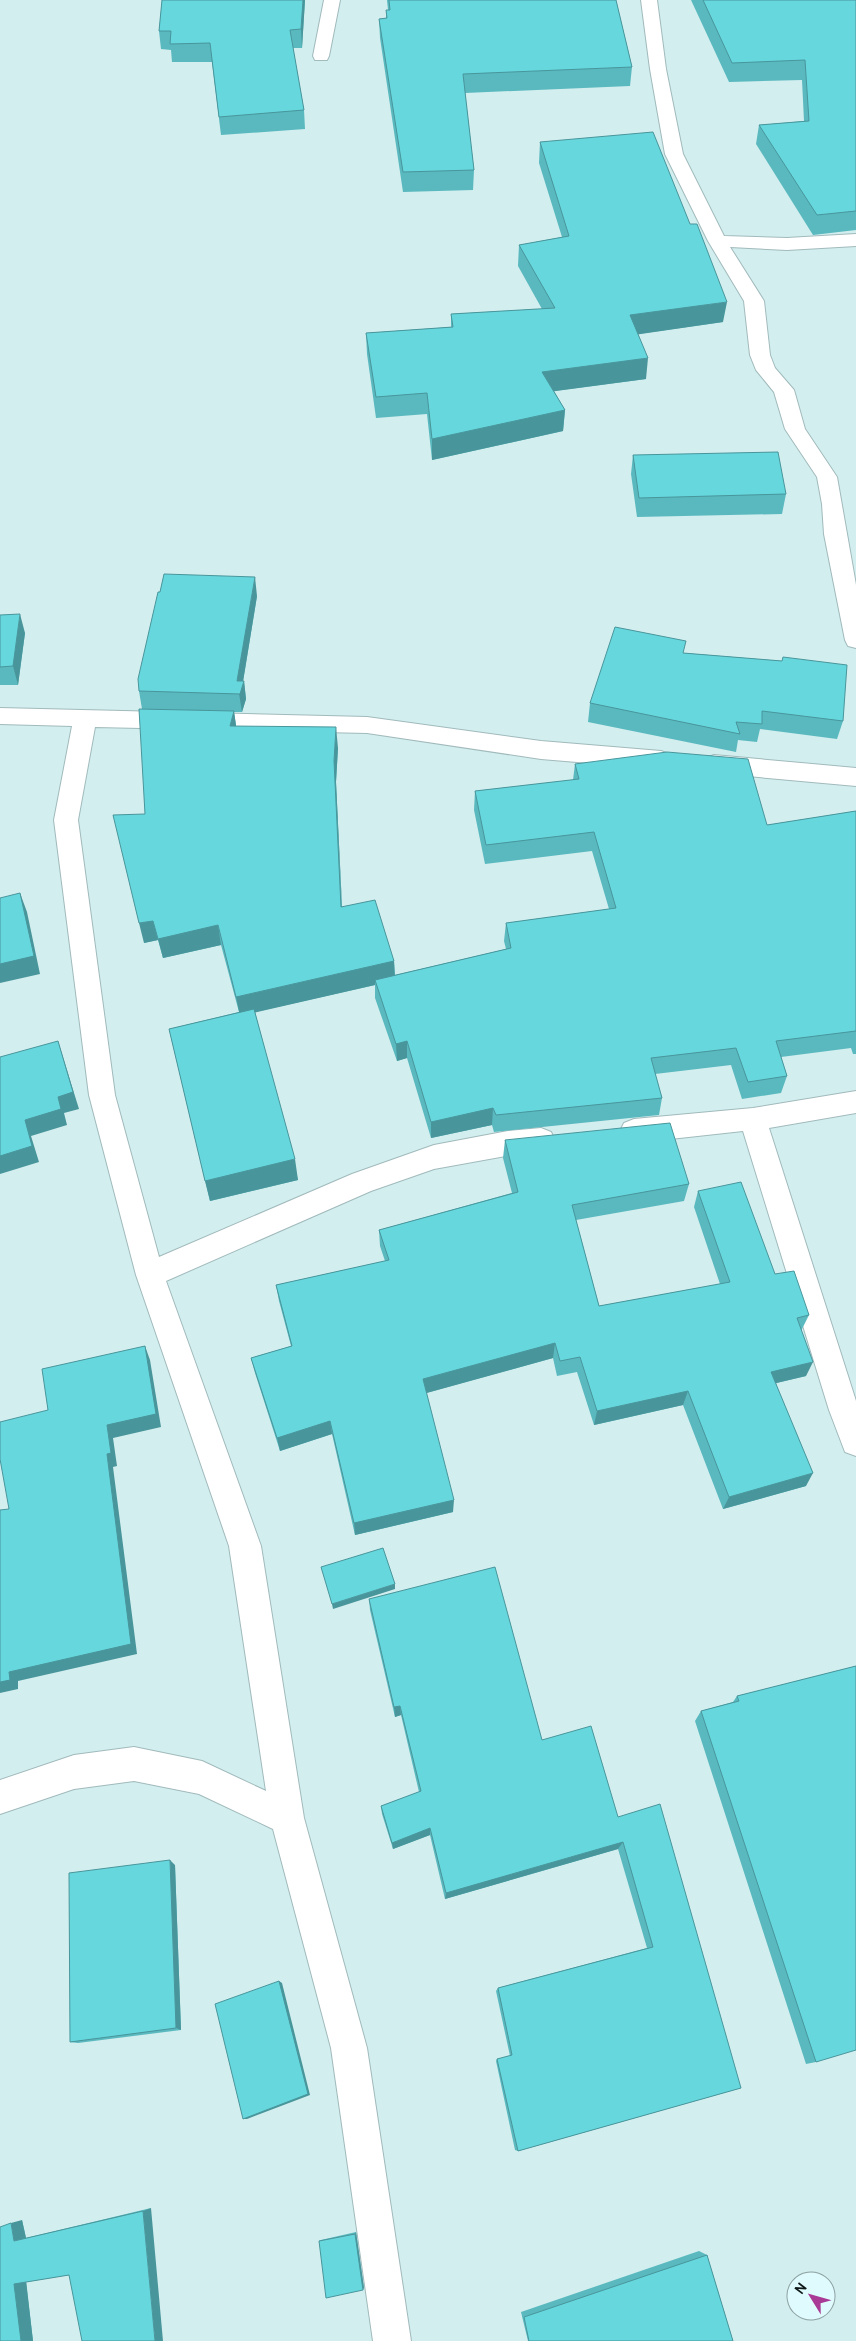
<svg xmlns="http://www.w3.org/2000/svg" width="856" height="2341" font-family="Overpass,sans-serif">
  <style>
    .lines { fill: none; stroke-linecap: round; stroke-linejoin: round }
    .minor-casing { stroke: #a1babc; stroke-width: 2 }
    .minor { fill: #fff; fill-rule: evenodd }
    .wall { fill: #59b9bf }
    .shaded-wall { fill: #48969b }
    .building { fill: #67d7de; stroke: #48969b }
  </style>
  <rect width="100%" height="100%" fill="#d3eeef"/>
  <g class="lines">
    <defs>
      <path id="minor" d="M324 0H340L329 56 327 60H315L313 56Z
        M641 0H657L666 69 683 154 724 236 787 238 856 234V246L787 250 730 247 764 301 770 355 775 368 794 390 805 429 837 477 856 585V648L848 646 845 640 824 534 822 504 817 477 785 429 774 392 756 370 750 355 744 301 708 241 665 154 650 69Z
        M0 708 367 717 541 741 661 751 669 754 673 760 669 766 661 769 541 759 367 733 95 727 78 820 115 1095 159 1257 352 1174 434 1145 508 1131 541 1128 551 1132 555 1140 551 1148 434 1169 371 1191 166 1281 261 1546 304 1818 367 2048 411 2341H373L331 2048 273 1829 199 1794 134 1781 74 1789 0 1814V1780L74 1755 134 1747 202 1761 266 1791 229 1546 136 1275 89 1095 54 820 72 726 0 724Z
        M714 755 856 768V786L714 773 706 770 702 764 706 758Z
        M856 1091V1113L769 1128 856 1401V1456L845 1452 829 1410 743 1131 634 1143 624 1139 620 1131 624 1123 634 1119 753 1108Z"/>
    </defs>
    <!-- minor casing -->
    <use href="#minor" class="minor-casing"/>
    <!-- minor -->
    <use href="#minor" class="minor"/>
  </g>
  <!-- wall -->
  <path class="wall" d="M162 0H305L302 48H293L304 110 305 129 221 135 212 62H172L171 50 161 49 159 31Z
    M387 0H616L632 67 630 86 465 93 474 170 473 190 403 192 380 38 379 19 386 18V10H388Z
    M691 0H856V230L813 235 756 144 759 125 804 121 802 80 729 82Z
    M540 142 723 322 638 334 646 379 554 391 565 410 563 431 432 460 427 414 376 418 367 354 366 333 451 327V314L542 309 518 266 519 245 562 237 539 163Z
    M633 455 786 494 782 514 637 517 631 474Z
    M257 596 243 681H244L246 699 242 712H234L236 726 338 748 336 782 342 907 394 961 395 975 506 949 504 941 506 923 609 909 592 851 485 864 474 810 475 791 573 780 575 764 767 825 856 811V1054H853L851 1048 781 1057 787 1076 781 1093 742 1099 731 1065 655 1074 662 1098 659 1115 494 1132 492 1125 431 1138 407 1058 397 1061 375 998V985L255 1012 298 1180 210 1201 169 1029 239 1012 221 945 163 958 158 940 144 943 145 814 142 709 139 691Z
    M0 615 25 633 18 685H0Z
    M684 653 782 661 783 657 843 721 837 739 760 729 757 742 738 740 736 752 588 722 590 703Z
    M505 1140 689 1184 684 1201 576 1220 599 1306 720 1284 694 1207 698 1191 775 1274 809 1315 801 1331 806 1376 776 1383 806 1486 723 1509 683 1405 594 1425 577 1372 557 1376 553 1358 426 1393 453 1512 355 1535 332 1434 280 1451 255 1373 251 1358 291 1346 279 1301 276 1285 385 1261 380 1246 379 1230 512 1193 503 1158Z
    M369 1599 542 1740 618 1817 741 2088 518 2151 515 2150 496 2061 497 2059 510 2056 496 1991 498 1988 647 1948 618 1849 445 1899 430 1835 393 1849 382 1814 381 1806 419 1792 401 1715 395 1717 370 1610Z
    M856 1666 816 2062 806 2064 695 1721 701 1711 733 1702 737 1696Z
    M175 1865 181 2030 78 2043 70 2042Z
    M151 2208 69 2275 26 2282 33 2341H0L22 2220 26 2238Z
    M356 2232 364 2288 319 2241 321 2240Z
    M699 2251 707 2255 733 2341H528L521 2312Z"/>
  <!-- shaded-wall -->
  <path class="shaded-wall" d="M303 0H305L302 48 301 29Z
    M727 302 723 322 627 336 630 315Z
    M648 358 646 379 541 393 542 372Z
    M565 410 563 431 432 460V439Z
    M255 577 257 596 242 688 244 681 246 699 242 712 237 681Z
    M20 614 25 633 18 685 13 666Z
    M234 711 237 732 230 726Z
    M336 727 338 748 336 782 343 927 334 761Z
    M20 893 27 912 40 974 0 983V964Z
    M153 921 158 940 144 943 139 923Z
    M218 925 221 945 163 958 158 939Z
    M394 961 395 981 375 980V985L240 1016 236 997Z
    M58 1041 79 1109 64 1113 67 1125 31 1136 39 1162 0 1174V1156L25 1120 58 1097Z
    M407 1041V1058L397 1061 396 1044Z
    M493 1108 492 1125 431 1138V1122Z
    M295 1159 298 1180 210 1201 205 1181Z
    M555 1343 553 1358 423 1394V1379Z
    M145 1346 150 1360 161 1427 113 1438 117 1466 113 1467 137 1654 18 1681V1689L0 1693V1682L9 1672 107 1454V1425Z
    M813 1362 806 1376 764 1386 771 1372Z
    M688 1391 683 1405 594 1425 597 1411Z
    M330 1421 332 1434 280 1451 277 1438Z
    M813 1473 806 1486 723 1509 729 1497Z
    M454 1500 453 1512 355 1535 354 1523Z
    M395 1584V1589L333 1609 332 1604Z
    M400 1706 401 1715 395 1717 394 1707Z
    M430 1828V1835L393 1849 392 1843Z
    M623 1842 618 1849 445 1899 446 1893Z
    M170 1860 175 1865 181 2030 176 2028Z
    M279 1981 282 1983 310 2095 247 2119H243Z
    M151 2208 163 2341H155L143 2211Z
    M22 2220 26 2238 14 2241 11 2223Z
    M356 2232 364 2288 363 2290 355 2234Z
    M26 2280 33 2341H21L14 2284Z"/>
  <!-- building -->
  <path class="building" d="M162 0H303L301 29 290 30 304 110 219 117 210 43 170 44 171 31H159Z
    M389 0H616L632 67 463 74 474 170 403 172 379 19 387 18 386 10H390Z
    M703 0H856V211L817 215 759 125 809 121 805 60 732 63Z
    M653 132 690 224H697L727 302 630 315 648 358 542 372 565 410 432 439 427 393 376 397 366 333 453 327 451 314 555 308 519 245 569 236 540 142Z
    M778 452 786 494 639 498 633 455Z
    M164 574 255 577 237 681H244L240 694 139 691 138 679 158 592H160Z
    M20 614 13 666 0 667V615Z
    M615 627 686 641 683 653 782 661 783 657 847 665 843 721 762 711V724L736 722 740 734 590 703Z
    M139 709 234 711 230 726 336 727 334 761 341 907 375 900 394 961 236 997 218 925 158 939 153 921 139 923 113 815 145 814Z
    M667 752 748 759 767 825 856 811V1031L776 1041 787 1076 748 1082 736 1048 651 1058 662 1098 496 1115 493 1108 431 1122 407 1041 396 1044 375 980 511 948 506 923 616 908 594 832 486 845 475 791 579 779 575 764Z
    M20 893 34 956 0 964V898Z
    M254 1009 295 1159 205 1181 169 1029Z
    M58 1041 73 1092 58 1097 61 1109 25 1120 32 1146 0 1156V1057Z
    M670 1123 689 1184 572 1205 599 1306 730 1282 698 1191 741 1182 775 1274 794 1271 809 1315 797 1318 813 1362 771 1372 813 1473 729 1497 688 1391 597 1411 580 1357 560 1361 555 1343 423 1379 454 1500 354 1523 330 1421 277 1438 251 1358 292 1346 276 1285 389 1260 379 1230 518 1192 505 1140Z
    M145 1346 156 1414 107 1425 111 1453 107 1454 131 1644 9 1672 10 1680 0 1682V1510L9 1509 0 1459V1422L48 1410 42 1369Z
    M383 1548 395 1584 332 1604 321 1567Z
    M495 1567 542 1740 591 1726 618 1817 660 1804 741 2088 518 2151 497 2059 512 2055 498 1988 653 1947 623 1842 446 1893 430 1828 392 1843 381 1806 421 1791 400 1706 394 1707 369 1599Z
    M856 1666V2050L816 2062 701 1711 739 1701 737 1696Z
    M170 1860 176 2028 70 2042 69 1873Z
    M279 1981 308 2094 243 2119 215 2004Z
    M143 2211 155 2341H82L69 2275 14 2284 21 2341H0V2227L11 2223 14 2241Z
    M355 2234 363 2290 326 2298 319 2241Z
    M707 2255 733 2341H529L524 2317Z"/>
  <!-- north arrow -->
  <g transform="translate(811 2296) rotate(307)"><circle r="24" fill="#e0fbfd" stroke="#8da1a2"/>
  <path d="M0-4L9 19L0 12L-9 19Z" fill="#a93a96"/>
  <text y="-8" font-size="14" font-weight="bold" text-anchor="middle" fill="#10191a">N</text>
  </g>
</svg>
